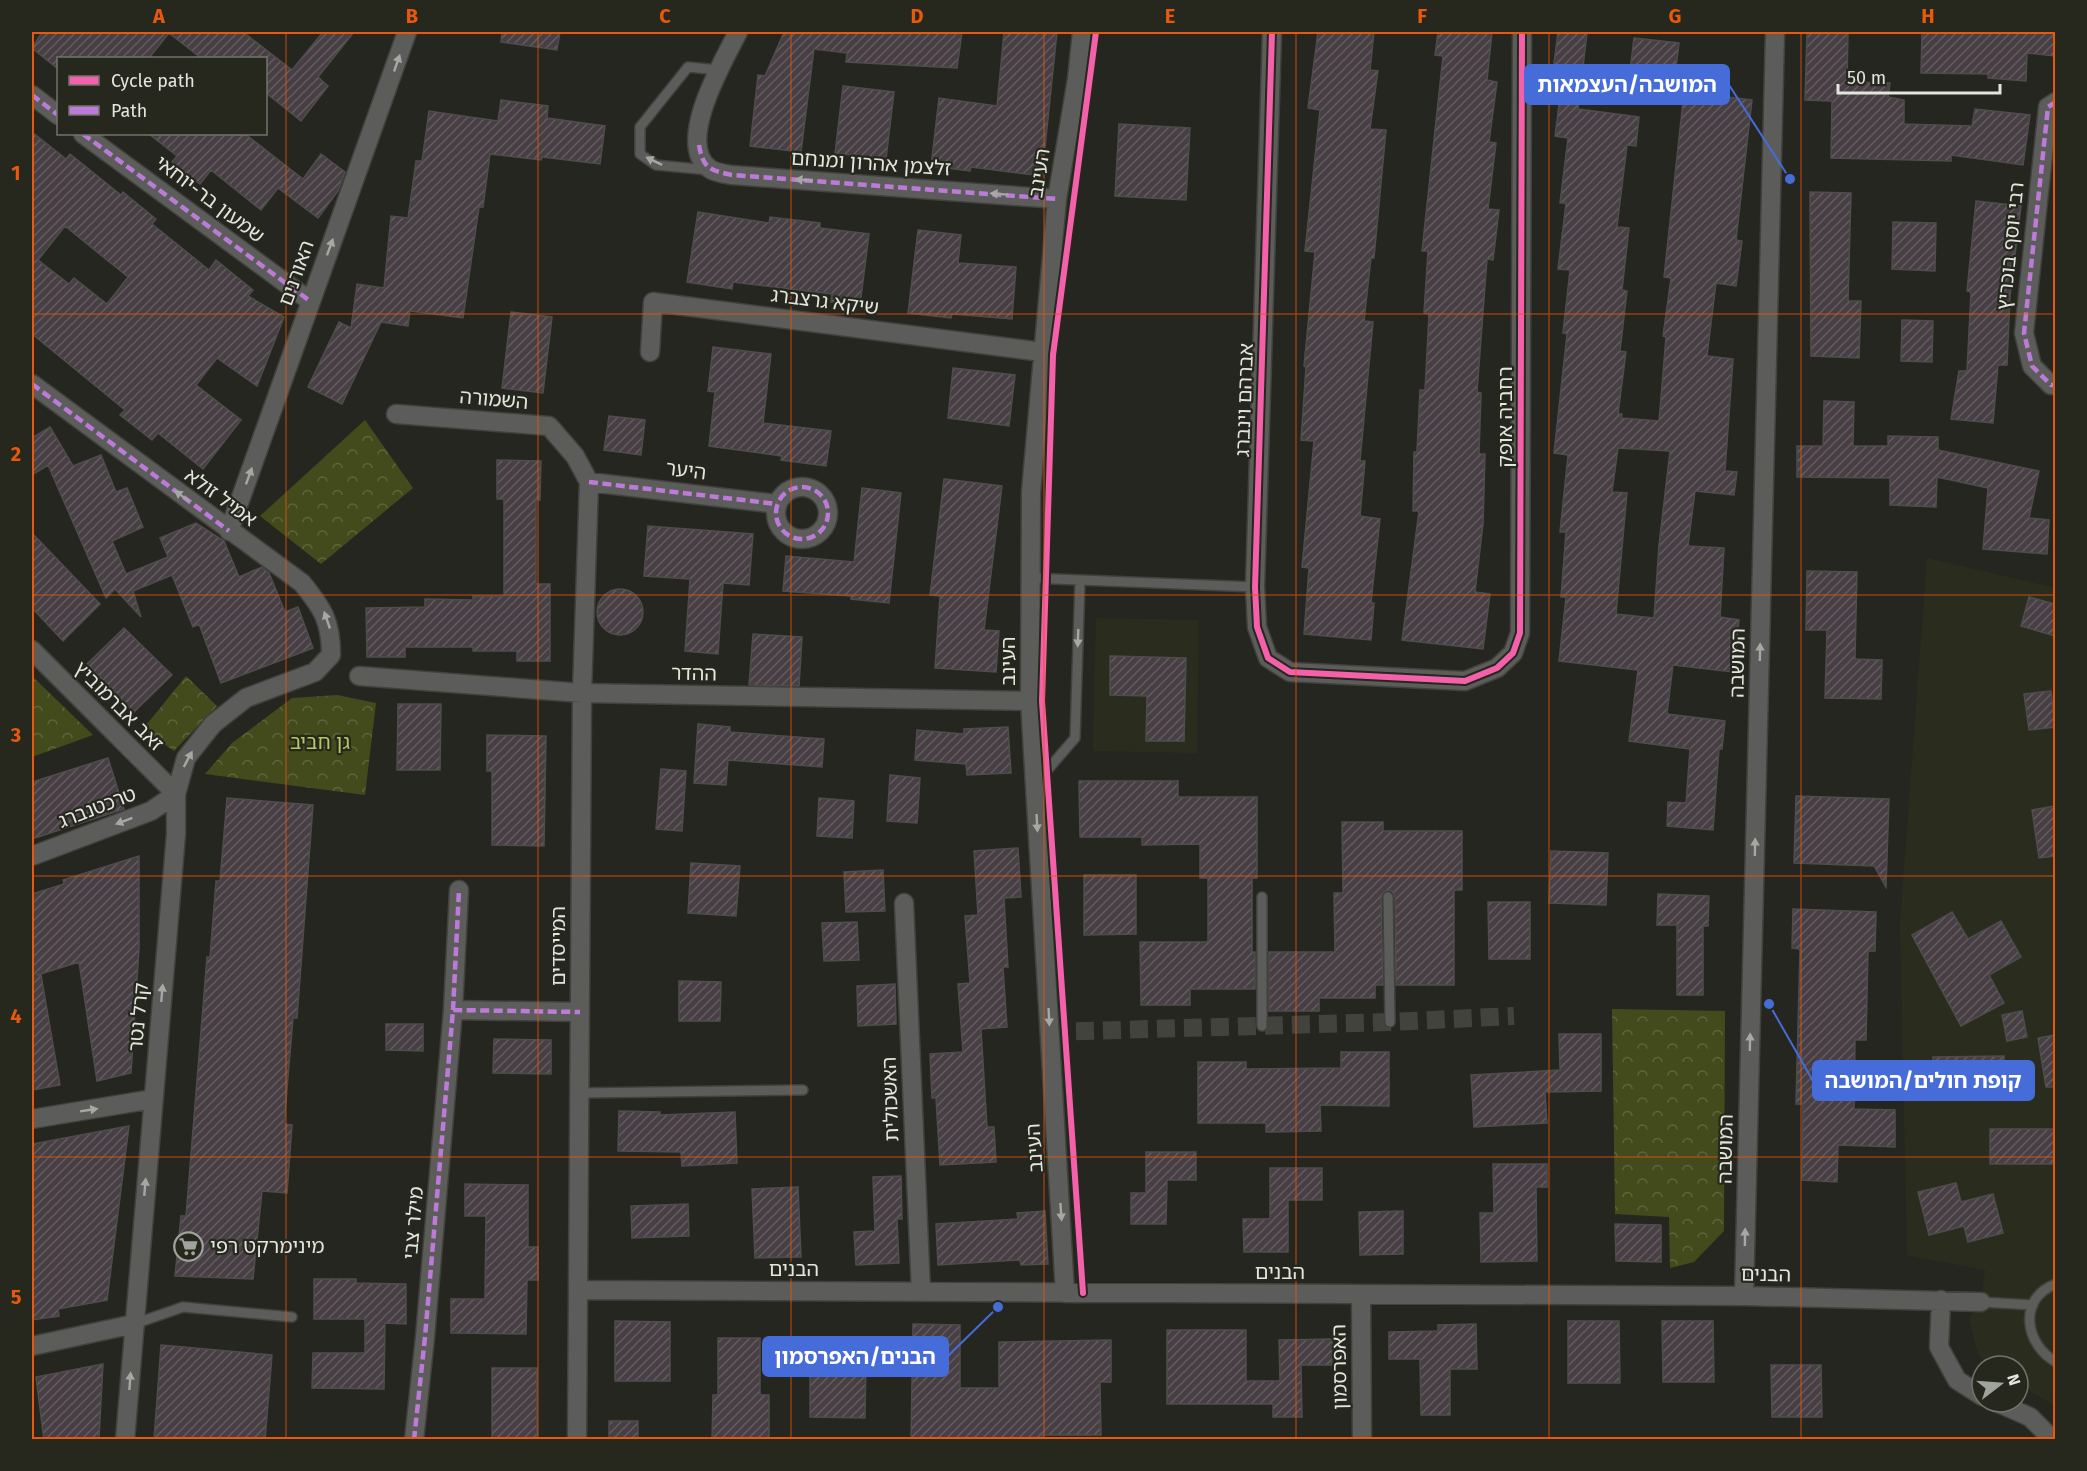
<svg xmlns="http://www.w3.org/2000/svg" width="2087" height="1471" font-family="'Fira Sans','Noto Sans Hebrew',sans-serif">
  <style>
    .built { fill: #2a2d1e }
    .park { fill: url(#park-crowns) }
    .building { fill: url(#building-hatch); stroke: #4f4d4c; stroke-width: 1.5; fill-rule: evenodd }
    .lines { fill: none; stroke-linecap: round; stroke-linejoin: round }
    .minor-tunnel { stroke: #42433d; stroke-width: 18; stroke-dasharray: 18 9; stroke-linecap: butt }
    .service-casing { stroke: #41413d; stroke-width: 12 }
    .minor-casing { stroke: #41413d; stroke-width: 21 }
    .service { stroke: #5c5d5a; stroke-width: 9 }
    .minor { stroke: #5c5d5a; stroke-width: 18 }
    .quiet { stroke: #bd7bd9; stroke-width: 4.5; stroke-dasharray: 9 4.5; stroke-linecap: butt }
    .cycleway-casing { stroke: #26281e; stroke-width: 10 }
    .cycleway { stroke: #f560ab; stroke-width: 6 }
    .oneway { fill: #a6a8a3 }
    .grid { fill: none; stroke: #e8590c; stroke-width: 1.5; stroke-opacity: 0.55 }
    .labels { text-anchor: middle; stroke-width: 4.5; stroke-linejoin: round; paint-order: stroke }
    .street-label { font-size: 20px; fill: #e3e5df; stroke: #26281e }
    .park-label { font-size: 20px; fill: #b7c961; stroke: #26281e }
    .poi-label { font-size: 20px; fill: #e3e5df; stroke: #26281e; text-anchor: start }
    .leader { fill: none; stroke: #456cd9; stroke-width: 2 }
    .callout-dot { fill: #456cd9; stroke: #26281e; stroke-width: 2 }
    .callout { fill: #456cd9; stroke: #456cd9; stroke-width: 2 }
    .callout-label { font-size: 21px; text-anchor: middle; font-weight: bold; fill: #fff }
    .neatline { fill: none; stroke: #e8590c; stroke-width: 2 }
    .grid-label { font-size: 20px; text-anchor: middle; font-weight: bold; fill: #e8590c }
  </style>
  <defs>
    <pattern id="park-crowns" width="20" height="18" patternUnits="userSpaceOnUse" patternTransform="scale(1.5)"><rect width="20" height="18" fill="#434b1c"/><path d="M2 6a3 3 0 1 1 6 0M12 15a3 3 0 1 1 6 0" fill="none" stroke="#5e653d"/></pattern>
    <pattern id="building-hatch" width="6" height="6" patternUnits="userSpaceOnUse" patternTransform="scale(1.5)"><rect width="6" height="6" fill="#483f44"/><path d="M-1 1l2-2M0 6l6-6M5 7l2-2" fill="none" stroke="#625b5f"/></pattern>
  </defs>
  <rect width="100%" height="100%" fill="#252620"/>
  <!-- built -->
  <path class="built" d="M1927 558 2055 588V1406L2018 1384V1366H1990L1978 1354 1969 1319 1981 1302 1985 1270 1907 1255 1900 923Z
    M1096 618 1199 620 1197 753 1093 751Z"/>
  <!-- park -->
  <path class="park" d="M365 420 413 488 321 564 260 516Z
    M32 676 93 735 32 757Z
    M186 676 217 706 174 751 143 729Z
    M337 695 376 703 365 795 205 774 232 743 292 698Z
    M1612 1009 1725 1011 1724 1231 1694 1262 1670 1268 1669 1217 1615 1214Z"/>
  <!-- building -->
  <path class="building" d="M42 32H243L292 70 323 32H354L318 77 328 86 301 121 266 93V58H201L169 33 149 58H58V69L32 48Z
    M502 32H560L557 50 501 42Z
    M784 32H962L957 68 846 62 847 53 814 49 801 152 750 146 758 75 765 76Z
    M1004 32H1057L1042 176 971 167 970 171 931 166 939 98 997 106Z
    M1318 32H1374L1370 70 1378 71 1370 129 1386 130 1374 258H1371L1364 321 1373 322 1360 461H1365L1360 516 1380 519 1371 603H1374L1371 640 1304 634 1309 568 1302 567 1314 441 1301 440 1306 367 1304 366 1315 252 1305 251 1320 110 1308 108Z
    M1438 32H1492L1487 80 1497 82 1489 142 1496 143 1488 209 1499 210 1493 260 1487 259 1477 392 1481 393 1479 454H1485L1483 524 1475 592 1490 594 1483 649 1402 640 1419 511H1413L1414 452H1417L1420 390H1425L1429 314 1424 313 1428 251H1422L1443 56 1435 55Z
    M1558 32 1587 33 1578 109 1639 117 1636 146 1627 145 1617 227 1629 228 1622 290 1627 291 1620 351 1626 352 1618 414H1622L1621 418 1659 421 1666 337 1663 336 1671 278 1664 277 1684 92 1752 100 1736 240 1742 241 1736 286 1716 283 1707 356 1733 359 1725 471 1737 472 1734 495 1695 491 1688 546 1724 548 1720 617 1739 620 1733 672 1673 665 1667 714 1725 721 1722 749H1719L1713 830 1667 826 1668 802 1686 803 1690 749 1629 741 1638 670 1559 661 1566 597H1561L1566 532H1560L1568 455 1554 453 1567 334 1563 333 1570 270 1558 269 1566 203H1560L1568 138 1555 136 1561 89 1551 87ZM1618 448 1670 451 1659 545 1654 618 1616 614 1627 493 1612 492Z
    M1807 32H1848L1847 82 1890 83 1888 97 1904 100V124L1972 126 1975 109 2030 115 2023 165 1951 155V161L1831 158 1832 101 1805 100Z
    M1922 32H2055V56L2027 53 2026 81 1988 78V74L1921 73Z
    M1634 38 1679 43 1674 84 1629 78Z
    M843 86 894 92 886 159 835 153Z
    M501 100 548 106 547 118 605 126 600 164 542 157 541 160 490 154 483 207H479L463 318 410 311 408 326 381 322 342 404 308 387 339 322 351 328 357 284 384 288 391 216 408 218 416 161H422L429 111 498 121Z
    M1119 124 1190 128 1186 200 1115 196Z
    M32 132 66 159 70 154 121 195 123 192 156 219 152 224 209 270 216 260 253 290 248 296 284 317 257 386 217 358 196 385 241 420 203 469 158 433 152 440 120 415 125 410 32 334ZM65 226 128 277 107 304 74 278 69 284 38 260Z
    M149 134H245L303 179 321 154 345 172 338 191 318 218 278 188 261 210 211 170 200 184 172 162 177 156Z
    M1810 192 1851 193 1848 301H1861L1859 358 1811 356Z
    M1976 201 2021 206 2010 296 2007 365H1998L1993 423 1951 419 1959 371H1967L1971 292 1967 291Z
    M698 212 769 223 770 217 820 223V228L869 234 860 305 831 302 832 294 733 282 732 289 687 282Z
    M1893 222 1936 223 1935 271 1892 269Z
    M918 230 961 235 958 263 1016 267 1012 319 952 314 951 318 908 313Z
    M511 312 552 317 543 393 502 388Z
    M1902 320 1933 321 1932 362 1901 361Z
    M713 347 771 354 763 423 831 431 826 466 781 460 782 456 709 446 715 392 708 391Z
    M953 368 1015 375 1009 426 948 418Z
    M1824 401 1854 402 1853 446H1888V436L1938 437V450L2039 471 2029 518 2049 520 2047 554 1983 549 1988 488 1937 477 1936 507 1890 505V478L1797 477V446H1823Z
    M609 416 645 420 641 455 604 450Z
    M50 427 73 466 101 455 116 492 127 488 143 527 112 541 126 574 168 557 160 538 196 523 224 541 239 577 262 567 269 573 285 612 298 607 313 648 221 683 199 624 193 627 172 575 133 591 141 617 115 589 106 598 48 465 32 475V438Z
    M497 460 541 461 540 500H536V584H550V661H517V651H473V647H405V657H367L366 608 425 607V599L473 600V596H504V499H497Z
    M944 479 1002 486 984 630 999 631 996 672 935 668 940 596 930 595Z
    M862 488 901 493 889 603 851 599V596L783 591 786 556 854 562Z
    M648 526 753 534 749 585 723 583 718 654 685 651 690 579 644 576Z
    M32 533 100 604 63 641 32 608Z
    M1807 571 1857 572 1855 659 1882 660 1881 699 1825 698 1827 630H1806Z
    M597 612a23 23 0 1 1 46 0a23 23 0 1 1-46 0Z
    M2029 597 2055 604V636L2021 626Z
    M124 628 172 675 134 712 87 664Z
    M753 634 802 637 799 686 749 685Z
    M1110 656 1186 658 1184 741H1146L1147 696 1110 695Z
    M2051 691 2055 727 2029 730 2024 694Z
    M398 704H441L440 770H397Z
    M698 724 730 727V732L824 739 822 767 728 760 726 785 694 783Z
    M1008 727 1011 773 967 775 966 764 915 760 917 730 964 734V729Z
    M487 735 546 736 544 846 492 845V771H487Z
    M108 758 124 809 32 839V782Z
    M661 769 686 771 682 831 656 829Z
    M890 775 920 778 917 823 887 821Z
    M1079 781H1178V797H1257V878H1252V952H1255V989H1190V1005H1141L1140 942H1208V878H1200V844L1142 845V837H1080Z
    M1796 796 1889 799 1886 887 1874 866 1794 863Z
    M227 798 313 805 297 1018H293L284 1124 292 1125 287 1193 262 1191 253 1279 175 1276 181 1216H186L207 957H210L216 881H220Z
    M819 798 854 801 852 838 817 836Z
    M2055 806V856L2039 858 2032 810Z
    M1342 822H1383V831H1462V890H1454V985H1396L1395 897 1392 891 1387 890 1381 897 1383 985H1375V998H1319V1011H1269V952H1335L1334 893H1343Z
    M1018 848 1021 897 1004 898 1008 967H1003L1007 1027 981 1029 987 1127H994L996 1162 940 1165 936 1098H932L930 1054 963 1052 958 984 970 983 965 916 978 915 974 851Z
    M1551 851 1608 853 1606 905 1549 903Z
    M139 856V949L131 1073 97 1081 79 962 37 975H41L60 1085 32 1090V894L64 884 63 880Z
    M691 863 740 866 736 916 688 913Z
    M883 870 885 911 846 912 844 872Z
    M1084 875H1136V934L1084 935Z
    M1658 894 1709 896 1708 926H1703V995H1677V925H1657Z
    M1488 902H1530V959H1489Z
    M1793 909 1876 912 1875 951H1868L1866 1040H1855L1854 1109 1895 1110V1147L1838 1145 1837 1182 1802 1180 1803 1104H1796L1800 949 1792 948Z
    M1952 912 1968 939 2001 921 2021 957 1989 975 2004 1003 1961 1026 1912 935Z
    M857 922 859 960 824 961 822 923Z
    M679 981 721 982 720 1021H679Z
    M895 984 896 1024 858 1026 857 986Z
    M2022 1011 2027 1037 2007 1041 2002 1015Z
    M386 1024H423V1051L386 1050Z
    M1559 1034H1601V1091L1545 1092 1547 1123 1474 1127 1471 1075 1560 1070Z
    M2055 1035V1087H2046L2038 1038Z
    M494 1039 551 1040V1074L493 1073Z
    M1341 1052H1389V1106L1320 1105 1321 1131 1266 1132V1123H1198V1062H1246V1069L1341 1068Z
    M2004 1056 2005 1086 1934 1087 1933 1057Z
    M619 1111 660 1112V1115L735 1112 737 1163 682 1166 681 1152 618 1151Z
    M129 1126 107 1300 58 1309 59 1316 32 1320V1144Z
    M1990 1129H2055V1164H1990Z
    M1146 1152H1196V1180H1167L1166 1224H1131V1193H1146Z
    M1493 1164H1547V1187H1536L1537 1261 1481 1262 1480 1213H1494Z
    M1270 1168H1322V1200H1288V1252H1244L1243 1219H1270Z
    M901 1176 902 1219H897L899 1263 856 1265 854 1232 875 1231 873 1177Z
    M1956 1183 1961 1202 1993 1194 2003 1233 1968 1242 1964 1226 1929 1235 1918 1192Z
    M465 1184 528 1185V1247H538V1280H527L526 1334 451 1333V1299H485L486 1216H465Z
    M798 1187 801 1257 755 1258 752 1189Z
    M688 1204 689 1236 632 1238 631 1206Z
    M1045 1211 1048 1264 1021 1265 1020 1260 938 1265 936 1224 1018 1219 1017 1213Z
    M1403 1211V1254L1360 1255 1359 1212Z
    M1615 1224 1661 1225V1262L1616 1261Z
    M314 1279H356V1283L406 1284V1324L385 1323 384 1389 312 1388 313 1353H365V1319H314Z
    M615 1321 670 1322V1381H615Z
    M1568 1321H1619L1620 1383H1568Z
    M1662 1321H1713L1714 1382H1663Z
    M913 1324 960 1325V1388H999V1342L1111 1340V1382H1100L1101 1435H1043V1440H911Z
    M1476 1324 1477 1369H1450V1415H1421L1420 1359H1389V1332L1438 1331V1325Z
    M1167 1330H1246V1381H1280L1279 1340 1332 1339V1365H1301L1302 1417H1273V1404H1167Z
    M718 1338H760V1395H769V1440H712L713 1395H718Z
    M161 1345 272 1355 265 1440H154Z
    M810 1358H866L865 1418 810 1417Z
    M103 1364 99 1438 44 1440 36 1377Z
    M1771 1365H1821L1822 1417H1772Z
    M492 1368H537V1440H492Z
    M609 1421H638V1440H609Z"/>
  <g class="lines">
    <!-- minor-tunnel -->
    <path class="minor-tunnel" d="M1049 1032 1390 1022 1514 1016"/>
    <defs>
      <path id="service" d="M709 170 656 165 640 154V127L688 67 719 70
        M1030 578 1255 587
        M1037 782 1075 738 1080 580
        M1262 897V1026
        M1388 897 1390 1022
        M579 1093 803 1090
        M2056 1284C2017 1298 2025 1345 2056 1362
        M1981 1302 2033 1305
        M134 1324 183 1307 292 1317"/>
      <path id="minor" d="M738 32C724 60 674 144 710 169 716 173 726 174 732 175L1057 199
        M1272 32 1255 587 1257 627 1268 658 1290 672 1465 681 1497 668 1513 653 1520 633 1522 32
        M32 95 58 115
        M2056 102 2048 107 2024 333 2032 366 2051 385H2056
        M83 134 310 301
        M650 352 653 302 1042 352
        M32 384 302 583C323 609 331 621 331 655L315 672 246 698 213 724 186 758 176 794V834L125 1440
        M396 414 549 426 575 456 589 482 582 693 577 1440
        M589 482 777 504
        M776 513a26 26 0 1 1 52 0a26 26 0 1 1-52 0Z
        M229 531 407 32
        M32 650 176 794 151 811 32 856
        M359 676 582 693 1030 701
        M904 903 921 1292
        M453 1010 459 890
        M32 1119 153 1099
        M578 1290 1744 1296 1981 1302
        M1065 1293 1030 701 1031 492 1057 199 1077 79 1082 32
        M1361 1295 1362 1440
        M1744 1296 1775 32
        M1941 1300 1939 1347 1957 1380 1982 1396
        M32 1346 134 1324
        M1996 1402 2030 1417 2053 1440
        M414 1440 425 1337 453 1010 580 1012"/>
    </defs>
    <!-- service casing -->
    <use href="#service" class="service-casing"/>
    <!-- minor casing -->
    <use href="#minor" class="minor-casing"/>
    <!-- service -->
    <use href="#service" class="service"/>
    <!-- minor -->
    <use href="#minor" class="minor"/>
    <!-- quiet -->
    <path class="quiet" d="M32 95 58 115
      M2056 102 2048 107 2024 333 2032 366 2051 385H2056
      M83 134 310 301
      M699 145C703 169 710 170 732 175L1057 199
      M32 384 229 531
      M589 482 777 504
      M776 513a26 26 0 1 1 52 0a26 26 0 1 1-52 0Z
      M453 1010 459 890
      M414 1440 425 1337 453 1010 580 1012"/>
    <defs>
      <path id="cycleway" d="M1272 32 1255 587 1257 627 1268 658 1290 672 1465 681 1497 668 1513 653 1520 633 1522 32
        M1083 1293 1042 701 1053 355 1096 32"/>
    </defs>
    <!-- cycleway casing -->
    <use href="#cycleway" class="cycleway-casing"/>
    <!-- cycleway -->
    <use href="#cycleway" class="cycleway"/>
  </g>
  <!-- one-way arrows -->
  <defs><path id="oneway-solid" d="M-6-.8H1V-3.2L6.5 0L1 3.2V.8H-6Z" transform="scale(1.5)"/></defs>
  <g class="oneway">
    <use href="#oneway-solid" transform="translate(397 63) rotate(-71)"/>
    <use href="#oneway-solid" transform="translate(654 161) rotate(-154)"/>
    <use href="#oneway-solid" transform="translate(804 180) rotate(-176)"/>
    <use href="#oneway-solid" transform="translate(999 194) rotate(-176)"/>
    <use href="#oneway-solid" transform="translate(330 247) rotate(-70)"/>
    <use href="#oneway-solid" transform="translate(249 476) rotate(-70)"/>
    <use href="#oneway-solid" transform="translate(182 496) rotate(-143)"/>
    <use href="#oneway-solid" transform="translate(327 620) rotate(-109)"/>
    <use href="#oneway-solid" transform="translate(1078 638) rotate(92)"/>
    <use href="#oneway-solid" transform="translate(1760 652) rotate(-89)"/>
    <use href="#oneway-solid" transform="translate(188 759) rotate(-62)"/>
    <use href="#oneway-solid" transform="translate(124 821) rotate(159)"/>
    <use href="#oneway-solid" transform="translate(1037 823) rotate(87)"/>
    <use href="#oneway-solid" transform="translate(1755 847) rotate(-89)"/>
    <use href="#oneway-solid" transform="translate(162 993) rotate(-85)"/>
    <use href="#oneway-solid" transform="translate(1049 1017) rotate(87)"/>
    <use href="#oneway-solid" transform="translate(1750 1042) rotate(-89)"/>
    <use href="#oneway-solid" transform="translate(89 1110) rotate(-9)"/>
    <use href="#oneway-solid" transform="translate(145 1187) rotate(-85)"/>
    <use href="#oneway-solid" transform="translate(1061 1212) rotate(86)"/>
    <use href="#oneway-solid" transform="translate(1745 1237) rotate(-89)"/>
    <use href="#oneway-solid" transform="translate(130 1381) rotate(-86)"/>
  </g>
  <!-- grid -->
  <path class="grid" d="M286 32V1440M538 32V1440M791 32V1440M1044 32V1440M1296 32V1440M1549 32V1440M1801 32V1440M32 314H2056M32 595H2056M32 876H2056M32 1157H2056"/>
  <!-- icons -->
  <defs>
    <symbol id="supermarket-ring" viewBox="-11 -11 22 22"><circle r="9.5" fill="#26281e" stroke="#a0a29c" stroke-width="1.5"/><path d="M-6-5.5h2.5l.6 2H6L4.5 2H-2.5L-4.4-4H-6ZM-1.5 3.2a1.3 1.3 0 1 0 .1 0ZM3 3.2a1.3 1.3 0 1 0 .1 0Z" fill="#a0a29c"/></symbol>
  </defs>
  <g fill-rule="evenodd">
    <use href="#supermarket-ring" x="172" y="1230" width="33" height="33"/>
  </g>
  <g class="labels">
    <!-- street labels -->
    <g class="street-label">
      <text transform="translate(871 163) rotate(4)" y="7">זלצמן אהרון ומנחם</text>
      <text transform="translate(1039 173) rotate(-81)" y="7">העינב</text>
      <text transform="translate(210 199) rotate(37)" y="7">שמעון בר-יוחאי</text>
      <text transform="translate(2010 246) rotate(-84)" y="7">רבי יוסף בוכריץ</text>
      <text transform="translate(296 273) rotate(-70)" y="7">האורנים</text>
      <text transform="translate(825 301) rotate(7)" y="7">שיקא גרצברג</text>
      <text transform="translate(494 399) rotate(5)" y="7">השמורה</text>
      <text transform="translate(1244 400) rotate(-88)" y="7">אברהם וינברג</text>
      <text transform="translate(1505 417) rotate(-90)" y="7">רחביה אופק</text>
      <text transform="translate(686 470) rotate(7)" y="7">היער</text>
      <text transform="translate(221 497) rotate(36)" y="7">אמיל זולא</text>
      <text transform="translate(1008 661) rotate(-90)" y="7">העינב</text>
      <text transform="translate(1737 663) rotate(-89)" y="7">המושבה</text>
      <text transform="translate(694 673) rotate(1)" y="7">ההדר</text>
      <text transform="translate(119 706) rotate(45)" y="7">זאב אברמוביץ</text>
      <text transform="translate(97 807) rotate(-21)" y="7">טרכטנברג</text>
      <text transform="translate(558 946) rotate(-90)" y="7">המייסדים</text>
      <text transform="translate(138 1017) rotate(-85)" y="7">קרל נטר</text>
      <text transform="translate(890 1099) rotate(-92)" y="7">האשכולית</text>
      <text transform="translate(1034 1148) rotate(-94)" y="7">העינב</text>
      <text transform="translate(1725 1149) rotate(-89)" y="7">המושבה</text>
      <text transform="translate(413 1223) rotate(-85)" y="7">מילר צבי</text>
      <text x="794" y="1276">הבנים</text>
      <text x="1280" y="1279">הבנים</text>
      <text transform="translate(1766 1274) rotate(1)" y="7">הבנים</text>
      <text transform="translate(1339 1367) rotate(-91)" y="7">האפרסמון</text>
    </g>
    <!-- park labels -->
    <g class="park-label">
      <text x="320" y="749">גן חביב</text>
    </g>
    <!-- poi labels -->
    <g class="poi-label">
      <text x="210" y="1253">מינימרקט רפי</text>
    </g>
  </g>
  <!-- callouts -->
  <path class="leader" d="M1790 179L1729 85M1769 1004L1813 1081M998 1307L948 1356"/>
  <g class="callout-dot">
    <circle cx="1790" cy="179" r="6"/>
    <circle cx="1769" cy="1004" r="6"/>
    <circle cx="998" cy="1307" r="6"/>
  </g>
  <g class="callout">
    <rect x="1525" y="65" width="204" height="39" rx="6"/>
    <rect x="1813" y="1061" width="221" height="39" rx="6"/>
    <rect x="763" y="1337" width="185" height="39" rx="6"/>
  </g>
  <g class="callout-label">
    <text x="1627" y="92">המושבה/העצמאות</text>
    <text x="1923" y="1088">קופת חולים/המושבה</text>
    <text x="855" y="1364">הבנים/האפרסמון</text>
  </g>
  <!-- border -->
  <rect width="2087" height="1471" fill="none" stroke="#26281e" stroke-width="66"/>
  <!-- legend -->
  <rect x="57" y="57" width="210" height="78" fill="#26281e" stroke="#72746b" stroke-width="1.5"/>
  <rect x="69" y="76" width="30" height="9" fill="#f560ab" stroke="#72746b" stroke-width="1.5"/>
  <text x="111" y="87" font-size="18" fill="#e3e5df">Cycle path</text>
  <rect x="69" y="106" width="30" height="9" fill="#bd7bd9" stroke="#72746b" stroke-width="1.5"/>
  <text x="111" y="117" font-size="18" fill="#e3e5df">Path</text>
  <!-- north arrow -->
  <g transform="translate(2000 1384) rotate(73)"><circle r="28" fill="#26281e" stroke="#72746b" stroke-width="1.5"/>
  <path d="M0-4.5L10 22L0 15L-10 22Z" fill="#a0a29c"/>
  <text y="-9" font-size="16" font-weight="bold" text-anchor="middle" fill="#e3e5df">N</text>
  </g>
  <!-- scale -->
  <path d="M1838 84v9h162v-9" fill="none" stroke="#e3e5df" stroke-width="3"/>
  <text x="1847" y="84" font-size="18" fill="#e3e5df" stroke="#26281e" stroke-width="4.5" paint-order="stroke">50 m</text>
  <rect x="33" y="33" width="2021" height="1405" class="neatline"/>
  <g class="grid-label">
    <text x="159" y="23">A</text>
    <text x="412" y="23">B</text>
    <text x="665" y="23">C</text>
    <text x="917" y="23">D</text>
    <text x="1170" y="23">E</text>
    <text x="1422" y="23">F</text>
    <text x="1675" y="23">G</text>
    <text x="1928" y="23">H</text>
    <text x="16" y="180">1</text>
    <text x="16" y="461">2</text>
    <text x="16" y="742">3</text>
    <text x="16" y="1023">4</text>
    <text x="16" y="1304">5</text>
  </g>
</svg>
